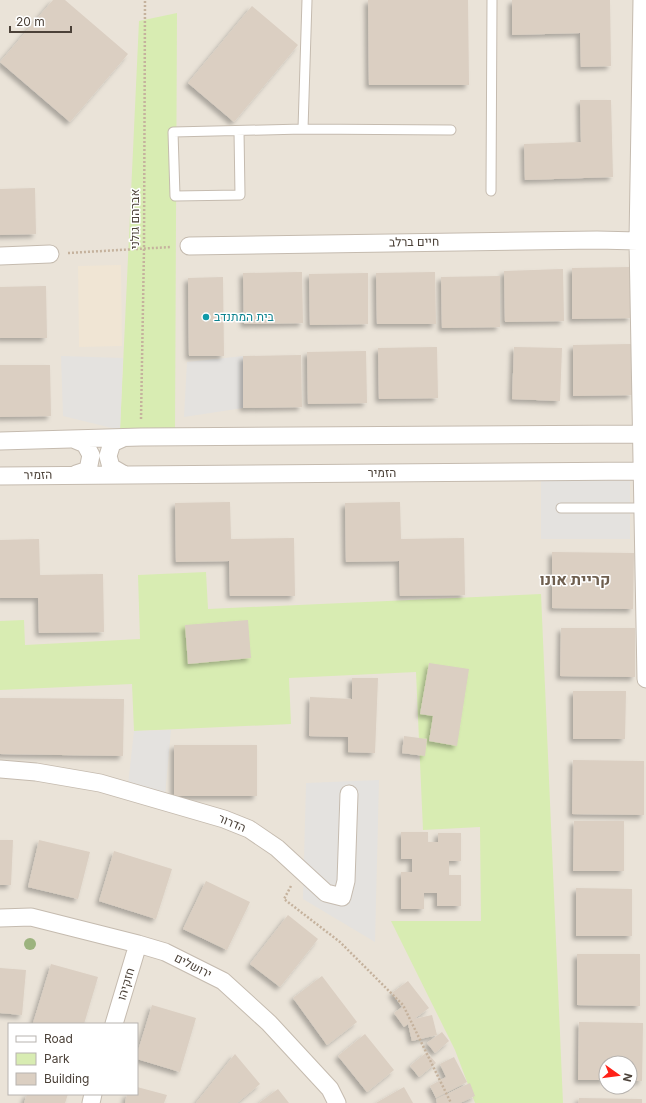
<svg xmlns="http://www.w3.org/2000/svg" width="646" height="1103" font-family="Inter,Heebo,sans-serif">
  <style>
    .residential { fill: #eae3d8; fill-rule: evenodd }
    .education { fill: #f0e5d4 }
    .green { fill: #d8ecb2 }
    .parking { fill: #e4e2df }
    .building { fill: #dbcfc2; filter: url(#shadow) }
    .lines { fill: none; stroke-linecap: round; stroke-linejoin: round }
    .lane-casing { stroke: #c5bbaf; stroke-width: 11 }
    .street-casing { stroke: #c5bbaf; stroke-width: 19 }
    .path { stroke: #c5b29d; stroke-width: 2.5; stroke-dasharray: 2 2; stroke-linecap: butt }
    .lane { stroke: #fff; stroke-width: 9 }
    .street { stroke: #fff; stroke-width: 17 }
    .tree { fill: #9cb37e }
    .culture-dot { fill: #0f9aa8; stroke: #fff; stroke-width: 1.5 }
    .labels { text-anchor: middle; stroke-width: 3; stroke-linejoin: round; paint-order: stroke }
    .street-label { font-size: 12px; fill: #4b4138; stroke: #fff }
    .culture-label { font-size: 12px; fill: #0d838f; stroke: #fff; text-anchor: start }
    .district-label { font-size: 16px; font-weight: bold; fill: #6e5e4e; stroke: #fff }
  </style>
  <defs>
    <filter id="shadow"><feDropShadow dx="-3.5" dy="3.5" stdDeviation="2" flood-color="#0004"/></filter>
  </defs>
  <rect width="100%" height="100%" fill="#f6f1ea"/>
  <!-- residential -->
  <path class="residential" d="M0 0H646V1103H0ZM9 1024H137V1094H9ZM606 1063H630V1087H606Z"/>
  <!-- education -->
  <path class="education" d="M121 265 122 346 79 347 78 266Z"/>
  <!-- green -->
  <path class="green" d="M177 13 175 430H120L139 21Z
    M206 572 208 609 541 594 563 1103H475L455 1050 391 921H481L480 827 423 830 416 672 289 678 291 724 134 731 132 684 0 690V621L24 620 25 645 140 639 138 575Z"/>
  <!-- parking -->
  <path class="parking" d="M61 356 123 358 120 430 63 416Z
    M243 356V408L184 417 187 362Z
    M541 477 630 478V539H541Z
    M171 730 165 796 128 785 134 731Z
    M379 780 375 942 303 899 306 783Z"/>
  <!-- building -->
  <path class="building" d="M53 0H65L128 54 70 122 0 62Z
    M368 0H468L469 85H369Z
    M512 0H610L611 66 581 67 580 33 512 35Z
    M252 6 298 45 234 122 188 83Z
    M580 100H611L613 177 525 180 524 144 581 142Z
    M35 188 36 234 0 235V189Z
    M631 267V318L572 319V268Z
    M563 269 564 321 505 322 504 271Z
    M302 272 303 323 244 324 243 273Z
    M435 272 436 324H377L376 273Z
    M368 273V324L310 325 309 274Z
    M500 276V327L442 328 441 277Z
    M223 277 224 356H189L188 278Z
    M46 286 47 338H0V287Z
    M631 344 632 395 573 396V345Z
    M437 347 438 398 379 399 378 348Z
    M514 347 562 348 560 401 512 399Z
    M366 351 367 403 308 404 307 352Z
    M301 355 302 407 243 408V356Z
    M0 365H50L51 416 0 417Z
    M230 502 231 539 294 538 295 596H230L229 561 176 562 175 503Z
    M400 502 401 539 464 538 465 595 400 596 399 561 346 562 345 503Z
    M39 539 40 575 103 574 104 632 39 633 38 598H0V540Z
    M552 552 634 553 633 609 552 608Z
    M248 620 251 658 188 664 185 625Z
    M561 628H635V677L560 676Z
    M429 663 469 669 457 746 429 741 433 716 420 714Z
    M352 678H378L375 753 348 752V737L309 736 310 697 352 699Z
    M573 691H626L625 739H573Z
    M0 698 124 699 123 756 0 754Z
    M404 736 427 739 425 756 402 753Z
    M174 745H257V796H174Z
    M573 760 644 761V815L572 814Z
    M574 821H624V871H573Z
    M401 832H428V842H438V833H461V861H449V875H461V906H437V893H424V909H401V872H412V859H401Z
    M0 840H13L11 885H0Z
    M39 840 90 852 78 899 28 887Z
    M114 851 172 869 156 919 99 901Z
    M206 881 250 902 227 950 183 929Z
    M576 888 632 889V936H576Z
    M288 915 318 939 280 987 250 964Z
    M577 954H640V1006L577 1005Z
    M51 964 98 977 84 1024 33 1023Z
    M0 968 26 970 22 1015 0 1013Z
    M322 976 357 1022 327 1045 293 998Z
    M408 981 429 1008 414 1019 432 1015 437 1035 412 1041 408 1024 404 1027 394 1013 402 1007 392 993Z
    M152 1005 196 1018 180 1072 137 1059V1054Z
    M579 1022 643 1023 642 1081H630V1063H606V1080H578Z
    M442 1032 449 1041 435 1053 427 1043Z
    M365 1034 394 1070 367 1092 338 1056Z
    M427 1052 436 1063 419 1077 410 1066Z
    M235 1054 260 1084 237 1103H196Z
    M454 1057 467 1082 436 1098 430 1086 446 1077 440 1064Z
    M470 1083 475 1096 460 1103H437L436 1099Z
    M137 1087 167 1095 164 1103H125L127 1094H137Z
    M404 1087 413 1103H376Z
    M278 1089 289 1103H259Z
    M27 1094H68L65 1103H24Z
    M579 1098 642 1099V1103H578Z"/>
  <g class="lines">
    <defs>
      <path id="lane" d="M307 0 303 129 451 130
        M239 131 240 195 175 196 173 132 303 129
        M491 191 492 0
        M561 508H643"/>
      <path id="street" d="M642 0 638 241 646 679
        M189 246 597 240 638 241
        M0 256 50 254
        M73 439 85 444 91 455 88 470 76 474
        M0 441 141 437 641 434
        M123 474 111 467 108 456 112 443 123 438
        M0 476 642 471
        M0 769 36 772 100 783 224 819 249 829 277 848 326 893 342 897 346 881 349 794
        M0 918 31 917 138 944 165 952 223 981 269 1023 330 1089 337 1103
        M114 1024 138 944
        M91 1103 93 1094"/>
    </defs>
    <!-- lane casing -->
    <use href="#lane" class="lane-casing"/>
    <!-- street casing -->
    <use href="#street" class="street-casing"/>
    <!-- path -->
    <path class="path" d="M68 253 171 247
      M141 419 144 249 145 0
      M291 886 284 899 340 942 403 1005 451 1103"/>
    <!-- lane -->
    <use href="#lane" class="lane"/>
    <!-- street -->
    <use href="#street" class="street"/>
  </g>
  <!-- trees -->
  <circle class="tree" cx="30" cy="944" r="6"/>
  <!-- markers -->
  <circle class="culture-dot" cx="206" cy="317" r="4"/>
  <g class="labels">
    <!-- street labels -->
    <g class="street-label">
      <text transform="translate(135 219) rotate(-90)" y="4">אברהם גולני</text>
      <text transform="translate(414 242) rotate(-1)" y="4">חיים ברלב</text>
      <text x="382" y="477">הזמיר</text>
      <text transform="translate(38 475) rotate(-1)" y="4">הזמיר</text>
      <text transform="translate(232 823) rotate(22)" y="4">הדרור</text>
      <text transform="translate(193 966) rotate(27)" y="4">ירושלים</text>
      <text transform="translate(126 984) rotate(-73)" y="4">חזקיהו</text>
    </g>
    <!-- culture labels -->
    <g class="culture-label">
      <text x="214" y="321">בית המתנדב</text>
    </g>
    <!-- district labels -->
    <g class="district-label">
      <text x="575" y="585">קריית אונו</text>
    </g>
  </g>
  <!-- legend -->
  <rect x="8" y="1023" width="130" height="72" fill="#ffffff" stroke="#b7b3af"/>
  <rect x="16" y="1036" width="20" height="6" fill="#ffffff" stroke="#b7b3af"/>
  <text x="44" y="1043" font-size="12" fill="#4b4138">Road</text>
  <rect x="16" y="1053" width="20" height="12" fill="#d8ecb2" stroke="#b7b3af"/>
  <text x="44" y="1063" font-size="12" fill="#4b4138">Park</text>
  <rect x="16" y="1073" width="20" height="12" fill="#dbcfc2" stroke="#b7b3af"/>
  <text x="44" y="1083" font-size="12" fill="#4b4138">Building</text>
  <!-- north arrow -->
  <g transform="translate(618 1075) rotate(104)"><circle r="19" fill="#ffffff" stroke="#b7b3af"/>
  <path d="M0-3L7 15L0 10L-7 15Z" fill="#ff2118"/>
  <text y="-6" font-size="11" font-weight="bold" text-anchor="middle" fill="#4b4138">N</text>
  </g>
  <!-- scale -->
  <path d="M10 26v6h61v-6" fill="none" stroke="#4b4138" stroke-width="2"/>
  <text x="16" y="26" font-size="12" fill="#4b4138" stroke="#ffffff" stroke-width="3" paint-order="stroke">20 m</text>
</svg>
